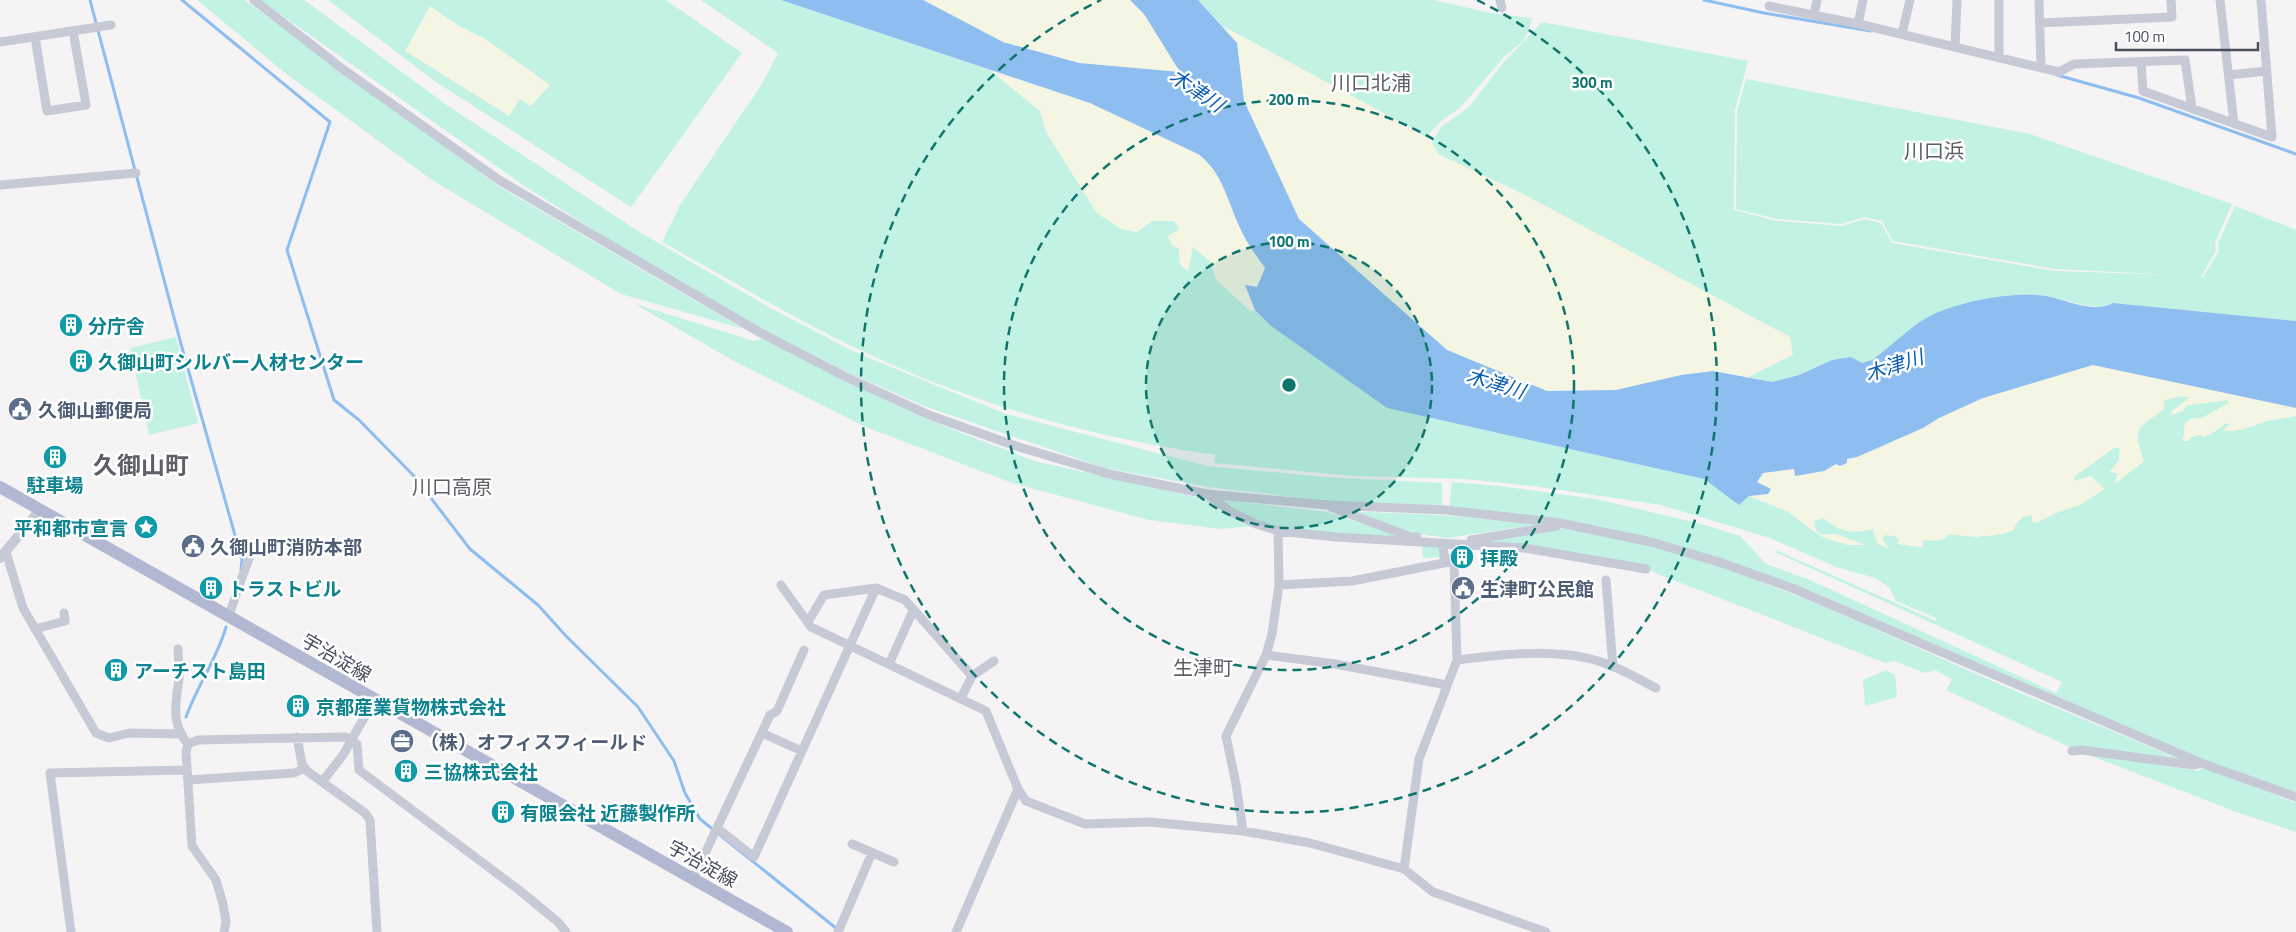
<svg xmlns="http://www.w3.org/2000/svg" width="2296" height="932" font-family="'Titillium Web','Noto Sans JP',sans-serif">
  <style>
    .green { fill: #c2f2e3; fill-rule: evenodd }
    .sand { fill: #f5f5e4 }
    .water { fill: #8ebdf0 }
    .lines { fill: none; stroke-linecap: round; stroke-linejoin: round }
    .stream { stroke: #8ebdf0; stroke-width: 3 }
    .minor { stroke: #c6cad7; stroke-width: 9 }
    .tertiary { stroke: #c6cad7; stroke-width: 10 }
    .primary { stroke: #b2b8d1; stroke-width: 12 }
    .ring { fill: none; stroke: #0f766e; stroke-width: 2.5; stroke-dasharray: 9 6 }
    .labels { text-anchor: middle; dominant-baseline: central; stroke-width: 5; stroke-linejoin: round; paint-order: stroke }
    .culture-label { font-size: 19px; font-weight: bold; fill: #0d838f; stroke: #fff; text-anchor: start }
    .service-label { font-size: 19px; font-weight: bold; fill: #4e5e75; stroke: #fff; text-anchor: start }
    .street-label { font-size: 19px; fill: #494e61; stroke: #fff }
    .neighbourhood-label { font-size: 20px; fill: #5e6068; stroke: #fff }
    .water-label { font-size: 20px; font-style: italic; fill: #085cb5; stroke: #fff }
    .district-label { font-size: 24px; font-weight: bold; fill: #5e6068; stroke: #fff }
    .centre { fill: #0f766e; stroke: #fff; stroke-width: 2.5 }
    .ring-label { font-size: 15px; text-anchor: middle; font-weight: bold; fill: #0f766e; stroke: #fff; stroke-width: 5; stroke-linejoin: round; paint-order: stroke }
  </style>
  <rect width="100%" height="100%" fill="#f5f3f3"/>
  <path class="green" d="M197,0H245L498,186L744,329L621,294L432,180L284,72Z
    M260,0H304L448,106L638,231L772,309L857,353L1006,414L1207,466L1325,477L1442,483V506L1326,501L1208,487L1105,468L927,407L851,374L764,330L628,252L523,185Z
    M328,0H666L742,53L631,207L436,82ZM430,7L457,25L487,40L531,106L520,98L509,116Z
    M701,0H781L990,70L1040,111L1046,132L1097,213L1152,221H1174L1181,229L1168,236L1171,244L1179,249L1180,264L1187,270L1192,246L1211,262L1216,279L1250,311L1255,310L1271,326L1387,408L1704,479L1739,505L1749,496L1789,512L1809,528L1823,537L1848,545L1863,544L1836,534L1822,535L1816,531L1814,521L1823,518C1843,532 1848,534 1873,529L1875,537L1888,548L1882,539L1885,535L1894,536L1899,539L1898,544L1922,547V540L1949,534L1976,537L2006,533L2024,516L2032,515L2036,523L2065,509L2075,476L2114,448L2120,447L2119,460L2110,472L2118,473L2115,483L2144,461C2131,428 2138,428 2164,409V401L2178,396L2191,397L2172,411L2187,405L2228,400L2229,403L2202,418L2190,419L2185,424L2183,441L2201,434H2211L2226,423L2242,430L2267,421L2296,416V796L2219,767L1804,588L1722,559L1606,528L1449,509L1452,482L1499,486L1596,499L1705,525L1740,536L1766,564L1810,580L2056,693L2062,682L1775,552L1778,551L1936,621V618L1896,601L1889,587L1875,578L1836,567L1770,538L1661,505L1540,487L1465,479L1352,476L1214,463L1216,455C1102,439 990,409 886,362C809,328 736,283 662,242L680,205L762,84L778,53Z
    M1198,0H1433L1491,13L1532,18L1529,29L1523,41L1505,56L1460,108L1441,121L1426,137L1240,35L1222,26Z
    M1542,22L1748,61L1735,110L1734,210L1777,221L1842,226L1865,219L1881,223L1892,243L2054,271L2177,275L2055,269L1893,241L1882,221L1865,217L1841,224L1777,219L1736,209L1737,111L1746,79L2030,134L2232,204L2215,243L2216,251L2202,275L2197,276L2203,277L2219,251L2218,243L2235,206L2296,230V321L2113,303L2105,307L2088,306L2047,296L1881,354L1872,360L1863,363L1832,360L1799,375L1772,382L1748,377L1792,355L1790,337L1521,193L1438,154L1432,143L1441,127L1469,107L1503,63Z
    M635,304L754,341L764,338L926,419L1034,461L1205,499L1225,514L1253,526L1221,529L1149,520L1012,483L866,427L734,361Z
    M176,337L198,423L149,435L130,348Z
    M1218,499L1327,512L1407,539L1279,528L1233,510Z
    M1339,511L1441,515L1541,524L1447,538L1419,534Z
    M1567,528L1648,544L1725,568L1818,604L2006,687L2191,764L2074,749L1946,690L1952,679L1935,670L1925,673L1894,661L1885,663L1653,572L1647,567L1561,550L1482,542Z
    M1422,545L1440,547L1441,557L1423,558Z
    M1886,670L1895,675L1897,697L1865,706L1863,680Z
    M2084,753L2198,771L2203,767L2296,803V832L2239,813Z"/>
  <path class="sand" d="M923,0H1130L1144,14L1181,72L1079,63L1003,42Z
    M430,6L457,25L487,40L550,85L531,106L520,99L509,116L405,51Z
    M1222,26L1417,131L1432,143L1438,154L1521,193L1790,337L1793,355L1748,377L1713,371L1681,375L1616,390L1547,391L1447,350L1298,219L1244,101L1237,43Z
    M990,70L1090,103L1184,147L1209,162L1225,190L1240,230L1265,268L1257,287L1245,285L1255,310L1250,311L1216,279L1211,262L1193,247L1188,271L1180,264L1179,249L1171,244L1168,236L1180,229L1174,221H1152L1137,232L1121,229L1097,213L1046,132L1040,111Z
    M2093,365L2296,408V416C2287,418 2278,419 2268,420C2253,423 2238,435 2223,430L2230,424L2226,423L2211,434L2202,437L2201,434L2192,437L2188,441H2183L2185,424L2190,419L2202,418L2229,403L2228,400L2187,405L2183,411L2173,415L2171,412L2190,397L2178,396L2164,401V409C2138,428 2131,428 2144,461L2115,484L2118,473L2110,472L2119,460L2120,448H2114L2075,476L2073,481L2091,476L2105,489L2080,505L2052,514L2036,523L2032,522V515C2022,516 2016,520 2014,530C1994,538 1970,537 1949,534C1943,543 1932,541 1923,540L1922,547L1898,544L1899,539L1895,536L1885,535L1882,539L1889,549L1878,544L1873,529C1848,534 1843,532 1823,518L1814,521L1816,531L1822,535L1836,534L1865,545H1848L1823,537L1809,528L1789,512L1749,496L1768,494L1757,483L1763,473L1794,469L1795,476L1824,471L1847,459L1857,457L1923,428L1939,418L1983,398Z"/>
  <path class="water" d="M781,0H923L1003,42L1079,63L1180,72L1144,14L1130,0H1198L1237,43L1244,101L1299,219L1447,350L1547,391L1616,390L1681,375L1713,371L1772,382L1799,375L1832,360L1851,357L1862,363L1872,360C1891,347 1910,326 1930,316C1960,301 2013,291 2046,296C2068,300 2092,314 2113,303L2296,321V408L2093,365L1983,398L1939,418L1923,428L1857,457L1847,459V463L1840,466L1836,464L1824,471L1795,476L1794,469L1763,473L1757,482L1771,489L1768,494L1749,496L1739,505L1704,479L1387,408L1271,326L1255,310L1245,285L1257,287L1265,268C1256,255 1246,242 1240,228C1228,202 1222,171 1198,154L1090,103Z"/>
  <g class="lines">
    <path class="stream" d="M90,0L181,344L242,560L241,569
      M182,0L330,122L287,250L334,400L359,420L414,476L470,549L538,605L566,636L638,707L674,761L685,793L700,819L837,929
      M1704,0L1764,13L1871,31
      M2057,75L2139,98L2296,154
      M186,717C197,686 217,659 226,627"/>
    <path class="minor" d="M254,0L344,70L499,180L759,332L844,376L929,415L1016,446L1109,474L1207,494L1328,505L1446,510L1560,523L1651,542L1719,562L1792,588L2201,763L2296,797
      M1500,0L1502,8
      M2039,0L2041,67
      M2220,0L2234,124
      M1769,6L1863,25L2059,72L2074,64L2185,60L2192,108
      M1814,15L1817,0
      M2040,23L2172,17L2171,0
      M1858,24L1863,0
      M1902,34L1910,0
      M35,37L47,111L86,105L73,31
      M0,42L111,25
      M1955,47L1957,0
      M1999,58V0
      M2141,62L2143,91L2272,137L2261,0
      M2229,75L2266,71
      M0,185L136,173
      M1207,494L1231,512L1256,524L1278,531L1336,537L1524,548L1646,569
      M1331,507L1411,537H1417
      M1471,540L1557,526
      M1443,543L1444,557L1454,561
      M6,552L23,608L96,733L109,738L129,733L182,734
      M1606,580L1613,667
      M781,585L811,627L986,711L1018,789L1026,801L1085,824L1150,822L1243,831L1310,843L1404,869L1433,892L1546,932
      M1279,585L1352,581L1454,561
      M229,617C235,594 244,573 252,550
      M808,622L824,595L876,588L905,600L972,676
      M35,629L65,621L64,613
      M178,649C178,658 180,668 179,677C177,700 169,722 188,744L186,752L192,846L216,880L223,904L226,922L224,932
      M1266,655L1335,664L1447,685
      M1457,660C1505,654 1561,647 1607,664C1624,670 1640,680 1656,688
      M889,664L913,611
      M961,698L972,676L994,661
      M762,733L802,751
      M297,737L302,764L307,771L365,813L370,820L377,932
      M188,744L198,740L346,737L357,744L359,770L519,890L558,922L566,932
      M2072,751L2081,750L2193,765L2198,764
      M188,780L294,773L305,768
      M322,782L343,755L374,700
      M717,828L754,857L876,588
      M1243,831L1236,784L1226,736L1266,655L1272,634L1279,585L1278,531
      M852,844L894,862
      M1404,869L1419,759L1457,660L1454,561
      M693,879L770,715L777,711L804,650
      M71,932L50,773L187,770
      M838,932L872,853
      M956,932L1018,789"/>
    <path class="tertiary" d="M0,558L39,511"/>
    <path class="primary" d="M0,487L787,932"/>
  </g>
  <circle cx="1289" cy="385" r="143" fill="#0f766e" fill-opacity=".12"/>
  <g class="ring">
    <circle cx="1289" cy="385" r="143"/>
    <circle cx="1289" cy="385" r="285"/>
    <path d="M1477 0A428 428 0 1 1 1101 0"/>
  </g>
  <defs>
    <g id="building-disc" transform="scale(1.25)"><circle r="9.5" fill="#0f9aa8" stroke="#fff"/><path d="M-4-6H4V6H1V3H-1V6H-4ZM-2.5-4.3h1.7v1.8h-1.7ZM.8-4.3h1.7v1.8H.8ZM-2.5-1h1.7V.8h-1.7ZM.8-1h1.7V.8H.8Z" fill="#fff"/></g>
    <g id="civic-disc" transform="scale(1.25)"><circle r="9.5" fill="#5c6f8a" stroke="#fff"/><path d="M-.6-6.5H3V-4.5H.6V-3L4-1V1h2V6H-6V1h2V-1L-.6-3ZM-1.2 2.5V6h2.4V2.5Z" fill="#fff"/></g>
    <g id="sight-disc" transform="scale(1.25)"><circle r="9.5" fill="#0f9aa8" stroke="#fff"/><path d="M0-6L1.8-2.2L6-1.7L2.9 1.2L3.7 5.4L0 3.3L-3.7 5.4L-2.9 1.2L-6-1.7L-1.8-2.2Z" fill="#fff"/></g>
    <g id="office-disc" transform="scale(1.25)"><circle r="9.5" fill="#5c6f8a" stroke="#fff"/><path d="M-6-3h4V-5.5h4V-3h4V5H-6ZM-1-4.5V-3h2v-1.5ZM-6 0V1H6V0Z" fill="#fff"/></g>
  </defs>
  <g fill-rule="evenodd">
    <use href="#building-disc" x="71" y="325"/>
    <use href="#building-disc" x="81" y="361"/>
    <use href="#civic-disc" x="20" y="409"/>
    <use href="#building-disc" x="55" y="457"/>
    <use href="#sight-disc" x="146" y="527"/>
    <use href="#civic-disc" x="193" y="546"/>
    <use href="#building-disc" x="1462" y="557"/>
    <use href="#building-disc" x="211" y="588"/>
    <use href="#civic-disc" x="1463" y="588"/>
    <use href="#building-disc" x="116" y="670"/>
    <use href="#building-disc" x="298" y="706"/>
    <use href="#office-disc" x="402" y="741"/>
    <use href="#building-disc" x="406" y="771"/>
    <use href="#building-disc" x="503" y="812"/>
  </g>
  <g class="labels">
    <g class="culture-label">
      <text x="88" y="325">分庁舎</text>
      <text x="98" y="361">久御山町シルバー人材センター</text>
      <text x="55" y="484" text-anchor="middle">駐車場</text>
      <text x="128" y="527" text-anchor="end">平和都市宣言</text>
      <text x="1480" y="557">拝殿</text>
      <text x="228" y="588">トラストビル</text>
      <text x="134" y="670">アーチスト島田</text>
      <text x="316" y="706">京都産業貨物株式会社</text>
      <text x="424" y="771">三協株式会社</text>
      <text x="520" y="812">有限会社 近藤製作所</text>
    </g>
    <g class="service-label">
      <text x="38" y="409">久御山郵便局</text>
      <text x="210" y="546">久御山町消防本部</text>
      <text x="1480" y="588">生津町公民館</text>
      <text x="420" y="741">（株）オフィスフィールド</text>
    </g>
    <g class="street-label">
      <text transform="translate(337 657) rotate(30)">宇治淀線</text>
      <text transform="translate(703 863) rotate(29)">宇治淀線</text>
    </g>
    <g class="neighbourhood-label">
      <text x="1371" y="82">川口北浦</text>
      <text x="1934" y="150">川口浜</text>
      <text x="452" y="486">川口高原</text>
      <text x="1203" y="667">生津町</text>
    </g>
    <g class="water-label">
      <text transform="translate(1197 90) rotate(34)">木津川</text>
      <text transform="translate(1894 365) rotate(-18)">木津川</text>
      <text transform="translate(1496 383) rotate(17)">木津川</text>
    </g>
    <g class="district-label">
      <text x="141" y="465">久御山町</text>
    </g>
  </g>
  <circle cx="1289" cy="385" r="8" class="centre"/>
  <g class="ring-label">
    <text x="1592" y="88">300 m</text>
    <text x="1289" y="105">200 m</text>
    <text x="1289" y="247">100 m</text>
  </g>
  <path d="M2116 42v8h142v-8" fill="none" stroke="#494e61" stroke-width="2.5"/>
  <text x="2124" y="42" font-size="15" fill="#494e61" stroke="#ffffff" stroke-width="4" paint-order="stroke">100 m</text>
</svg>
